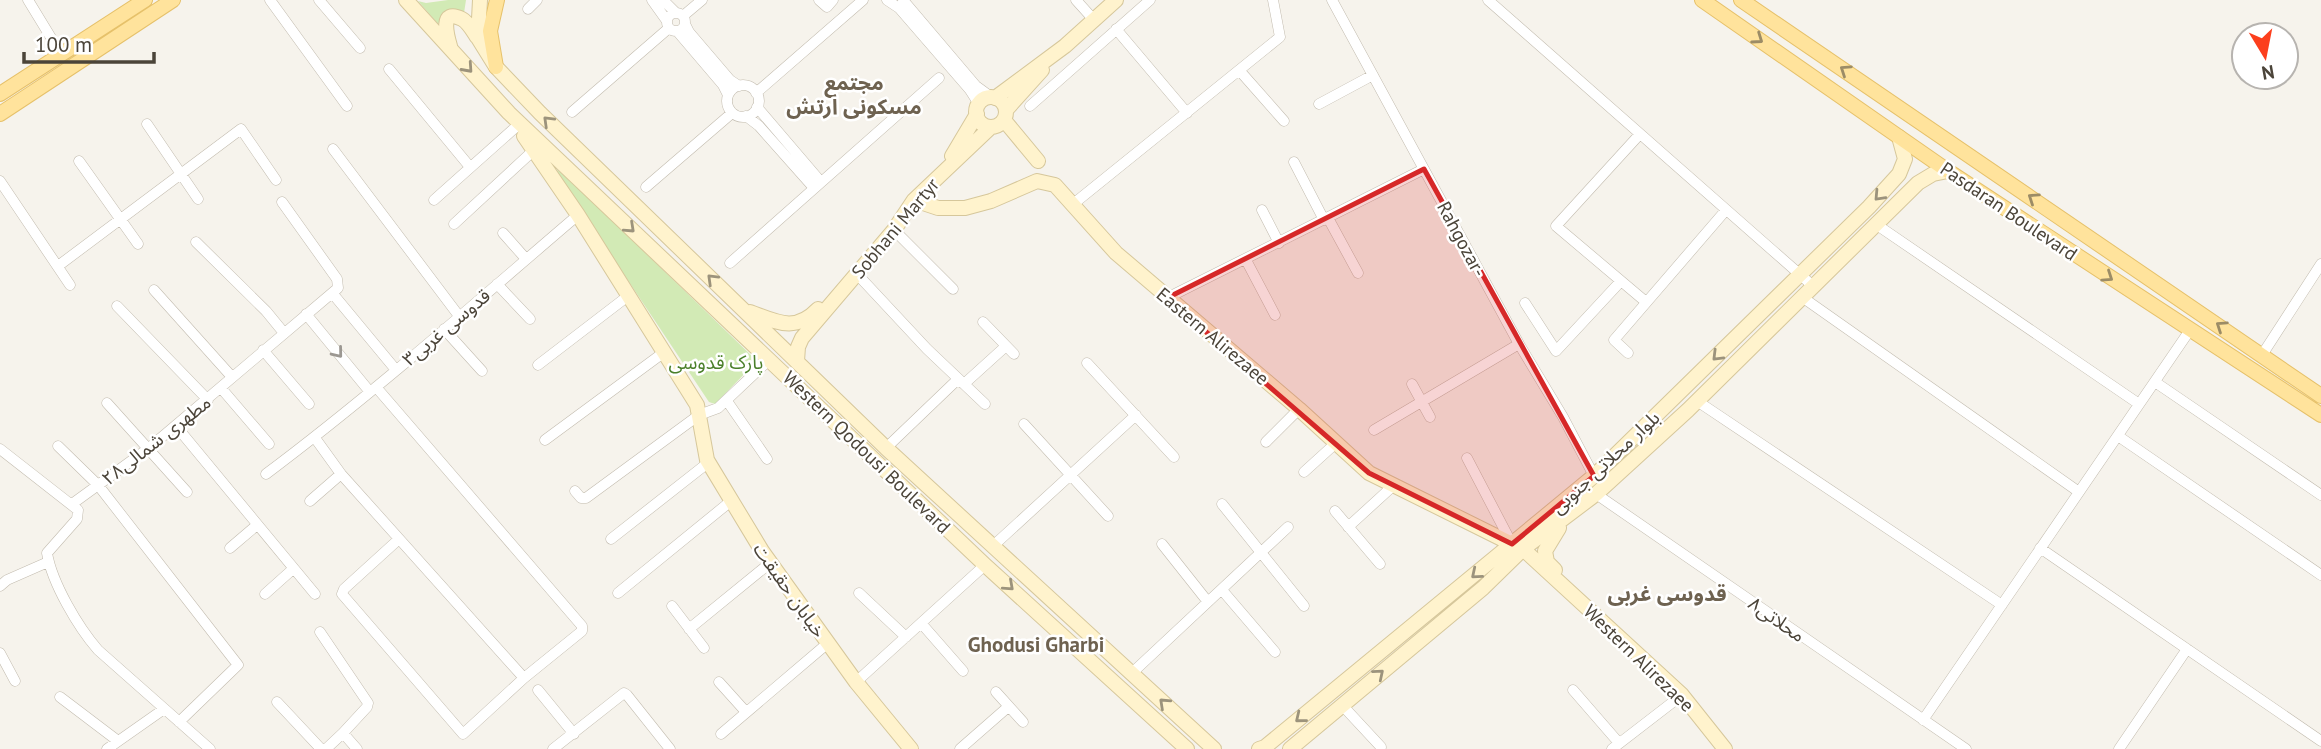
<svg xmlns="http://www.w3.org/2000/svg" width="2321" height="749" font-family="'PT Sans','Noto Sans Arabic',sans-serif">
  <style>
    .green { fill: #d2eab5 }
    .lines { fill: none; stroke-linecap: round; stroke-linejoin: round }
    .street-casing { stroke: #c2bbae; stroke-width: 11 }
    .secondary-casing { stroke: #d6c79b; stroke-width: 16 }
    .primary-casing { stroke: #e6c16a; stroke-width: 16 }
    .street { stroke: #fff; stroke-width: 10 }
    .secondary { stroke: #fff3cd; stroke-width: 14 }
    .primary { stroke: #ffe39c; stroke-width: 14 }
    .oneway { stroke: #9c8c66 }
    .oneway2 { stroke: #9c937c }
    .oneway3 { stroke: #9c9892 }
    .marked { fill: #d62828; fill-opacity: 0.2; stroke: #d62828; stroke-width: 5; stroke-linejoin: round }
    .labels { text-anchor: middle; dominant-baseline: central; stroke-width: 5; stroke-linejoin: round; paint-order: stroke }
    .street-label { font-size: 19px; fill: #4b4439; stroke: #fff }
    .park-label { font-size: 19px; fill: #4a7f2a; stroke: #fff }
    .neighbourhood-label { font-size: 21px; font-weight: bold; fill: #6e6250; stroke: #fff }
  </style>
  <rect width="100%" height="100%" fill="#f6f3ec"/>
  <path class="green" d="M448,0H466L464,13L441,18L438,24L418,1L426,3Z
    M553,168L563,173L757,361L715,404L709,402Z"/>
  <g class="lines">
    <g class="street-casing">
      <path id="street" d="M28,0L61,54
        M270,0L347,106
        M319,0L360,48
        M652,0L667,21
        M663,0L676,13
        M819,0L827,7L833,0
        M887,0L899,8L970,90L979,104
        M903,0L976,86L991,97
        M1076,0L1094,20
        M1332,0L1519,344L1563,417L1594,476
        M1488,0L1813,286
        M528,9L537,0
        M667 22a9 9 0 1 1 18 0a9 9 0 1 1-18 0Z
        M683,16L702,0
        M685,24L689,32L730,80L739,86
        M1116,29L1187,113
        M677,31L723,85L728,95
        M389,69L470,167
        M1239,70L1284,121
        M727 101a16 16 0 1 1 32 0a16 16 0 1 1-32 0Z
        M756,93L863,0
        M1319,104L1373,75
        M1030,106L1150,0
        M757,107L821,182
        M572,112L669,28
        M746,116L759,126L814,188
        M147,124L198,199
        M1640,134L1556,226L1646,302
        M333,149L459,316
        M79,161L138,244
        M1294,162L1324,220
        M0,181L70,285
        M646,187L732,113
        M434,200L517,126
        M1072,205L1280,37L1273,0
        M1262,210L1279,243
        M1328,218L1358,273
        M454,224L534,150
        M1877,225L2139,404
        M894,230L953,289
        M503,233L526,259
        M196,242L266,311L284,333
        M1246,260L1275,315
        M730,263L939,78
        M58,266L241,129L276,180
        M857,274L927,349L985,404
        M497,284L530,319
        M154,290L232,377
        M333,294L396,370
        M1802,297L2079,492
        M1167,298L1424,169
        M1525,303L1556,351L1621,281
        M117,306L208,400
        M306,314L370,392
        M983,322L1014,354
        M444,329L482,371
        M263,350L309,404
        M1628,353L1614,340L1726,210
        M2262,355L2321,264
        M1087,363L1174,457
        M538,365L628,296
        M2155,382L2321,495
        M1412,384L1430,417
        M376,387L582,626V631L524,678L463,734L342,594L344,589L399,539
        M221,388L269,444
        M727,401L767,459
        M1697,401L2002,605
        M107,403L187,492
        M1024,424L1108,516
        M176,426L315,594
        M1374,430L1519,344
        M2118,436L2321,575
        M315,438L341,474L524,678
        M545,440L663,353
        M1266,442L1299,409
        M58,446L98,485L238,665L179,722
        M886,448L957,380L964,384L1006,346
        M0,449L78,510L77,519L47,553C52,583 78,627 98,650L210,749
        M1467,458L1512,544
        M1304,472L1336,443
        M266,474C374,393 475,303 578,215
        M575,491L581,498H586L699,415L718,408L770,359
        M1596,494L1966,749
        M310,501L341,474
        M72,504L149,448L338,288L337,279L282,202
        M1222,504L1304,606
        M1335,511L1380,564
        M1348,527L1394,485
        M611,539L709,462
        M1162,544L1208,602
        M993,546L1136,415
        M230,548L257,525
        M2040,548L2321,741
        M0,586L7,580L48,562
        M1222,590L1275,652
        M618,593L731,501
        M859,593L906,637
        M265,594L293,569
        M672,606L704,648
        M921,623L963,671
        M689,629L770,563
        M320,632L368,703L367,707L343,733L326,749
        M0,653L15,681
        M1132,673L1288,527
        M719,682L746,712
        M856,682L985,565
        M538,690L574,734
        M1573,690L1619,743
        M996,692L1023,722
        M60,697L118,741
        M277,702L321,749
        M1342,705L1381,747
        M1923,720L2190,330
        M343,733L357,749
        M721,734L828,643
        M107,749L164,709
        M553,749L624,693L627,695L670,749
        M960,749L1008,707
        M1612,749L1682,695
        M2119,749L2187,649"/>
    </g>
    <g class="secondary-casing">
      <path id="secondary" d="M406,0L509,113L985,565L1187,749
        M480,0L478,38L496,67L540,113L886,448L1214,749
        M450,46C447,36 439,7 462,19C468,22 473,31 477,37
        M976 112a15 15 0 1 1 30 0a15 15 0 1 1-30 0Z
        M995,98L1065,46L1116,0
        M1006,110L1042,70
        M1004,120L1038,161
        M524,136L578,215L697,405L707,460L762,551L856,682L911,749
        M952,156L977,114
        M914,200L938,208H965L991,201L1037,181L1055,185L1116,253L1299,409L1369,473L1512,544
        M750,312C777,322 795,333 818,309
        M797,361L798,347L802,338L894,230L914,200L991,127
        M1523,549L1682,695L1725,749
        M1555,570L1547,562L1545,551L1559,528
        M1259,749L1265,747L1594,476L1869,207L1899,174L1905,159L1899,137
        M1290,749L1483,588L1523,549L1596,494L1688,410L1918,183L1933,174L1948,171"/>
    </g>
    <g class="primary-casing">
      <path id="primary" d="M1702,0L1948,171L2321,415
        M1741,0L2321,396
        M496,67L490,31L497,0
        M0,94L145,0
        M0,114L173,0"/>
    </g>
    <use href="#street" class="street"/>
    <use href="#secondary" class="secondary"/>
    <use href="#primary" class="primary"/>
  </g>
  <defs><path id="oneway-chevron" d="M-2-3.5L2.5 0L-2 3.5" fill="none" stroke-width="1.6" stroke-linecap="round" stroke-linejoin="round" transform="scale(1.75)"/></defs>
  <g class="oneway">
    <use href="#oneway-chevron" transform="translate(1758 39) rotate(35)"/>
    <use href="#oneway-chevron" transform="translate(1845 70) rotate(-146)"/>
    <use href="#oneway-chevron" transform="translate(2033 198) rotate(-146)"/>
    <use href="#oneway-chevron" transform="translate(2108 277) rotate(34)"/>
    <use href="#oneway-chevron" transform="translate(2221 326) rotate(-146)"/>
  </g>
  <g class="oneway2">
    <use href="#oneway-chevron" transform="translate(468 68) rotate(48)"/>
    <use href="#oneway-chevron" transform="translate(548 121) rotate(-136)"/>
    <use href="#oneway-chevron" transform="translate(1879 196) rotate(133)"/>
    <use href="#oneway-chevron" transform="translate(630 228) rotate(43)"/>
    <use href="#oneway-chevron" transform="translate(712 279) rotate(-136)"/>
    <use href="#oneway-chevron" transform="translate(1717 356) rotate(135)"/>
    <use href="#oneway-chevron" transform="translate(1476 574) rotate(140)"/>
    <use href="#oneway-chevron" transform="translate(1009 586) rotate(42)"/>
    <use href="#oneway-chevron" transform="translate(1379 674) rotate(-40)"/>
    <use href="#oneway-chevron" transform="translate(1164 703) rotate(-137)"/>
    <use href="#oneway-chevron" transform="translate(1300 718) rotate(141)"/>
  </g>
  <use class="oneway3" href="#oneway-chevron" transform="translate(338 353) rotate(51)"/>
  <path class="marked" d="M1424,169L1594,476L1512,544L1369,473L1167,298Z"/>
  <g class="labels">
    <g class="street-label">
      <text transform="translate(2009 211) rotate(34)">Pasdaran Boulevard</text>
      <text transform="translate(895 228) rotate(-50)">Sobhani Martyr</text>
      <text transform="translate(1462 239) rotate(62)">Rahgozar-</text>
      <text transform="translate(446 327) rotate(-40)">قدوسی غربی۳</text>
      <text transform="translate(1213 336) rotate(40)">Eastern Alirezaee</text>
      <text transform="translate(156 440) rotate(-38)">مطهرى شمالى۲۸</text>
      <text transform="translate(867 452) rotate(44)">Western Qodousi Boulevard</text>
      <text transform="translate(1605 462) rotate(-43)">بلوار محلاتی جنوبی</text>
      <text transform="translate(790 590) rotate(55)">خیابان حقیقت</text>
      <text transform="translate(1777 619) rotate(35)">محلاتی۸</text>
      <text transform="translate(1639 658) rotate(44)">Western Alirezaee</text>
    </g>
    <g class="park-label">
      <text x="716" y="362">پارک قدوسی</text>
    </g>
    <g class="neighbourhood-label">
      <text x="854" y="82">مجتمع<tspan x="854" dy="24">مسکونی ارتش</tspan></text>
      <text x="1667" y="593">قدوسی غربی</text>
      <text x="1036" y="644">Ghodusi Gharbi</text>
    </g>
  </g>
  <g transform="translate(2265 56) rotate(170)"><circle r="33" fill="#ffffff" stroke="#b7b4b0" stroke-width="2"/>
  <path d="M0-5L12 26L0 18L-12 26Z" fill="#fc3f1d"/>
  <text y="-10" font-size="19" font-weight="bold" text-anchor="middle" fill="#4b4439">N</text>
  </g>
  <path d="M24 52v10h130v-10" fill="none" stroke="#4b4439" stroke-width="3.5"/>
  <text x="35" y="52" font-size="21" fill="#4b4439" stroke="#ffffff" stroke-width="5" paint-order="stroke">100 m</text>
</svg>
